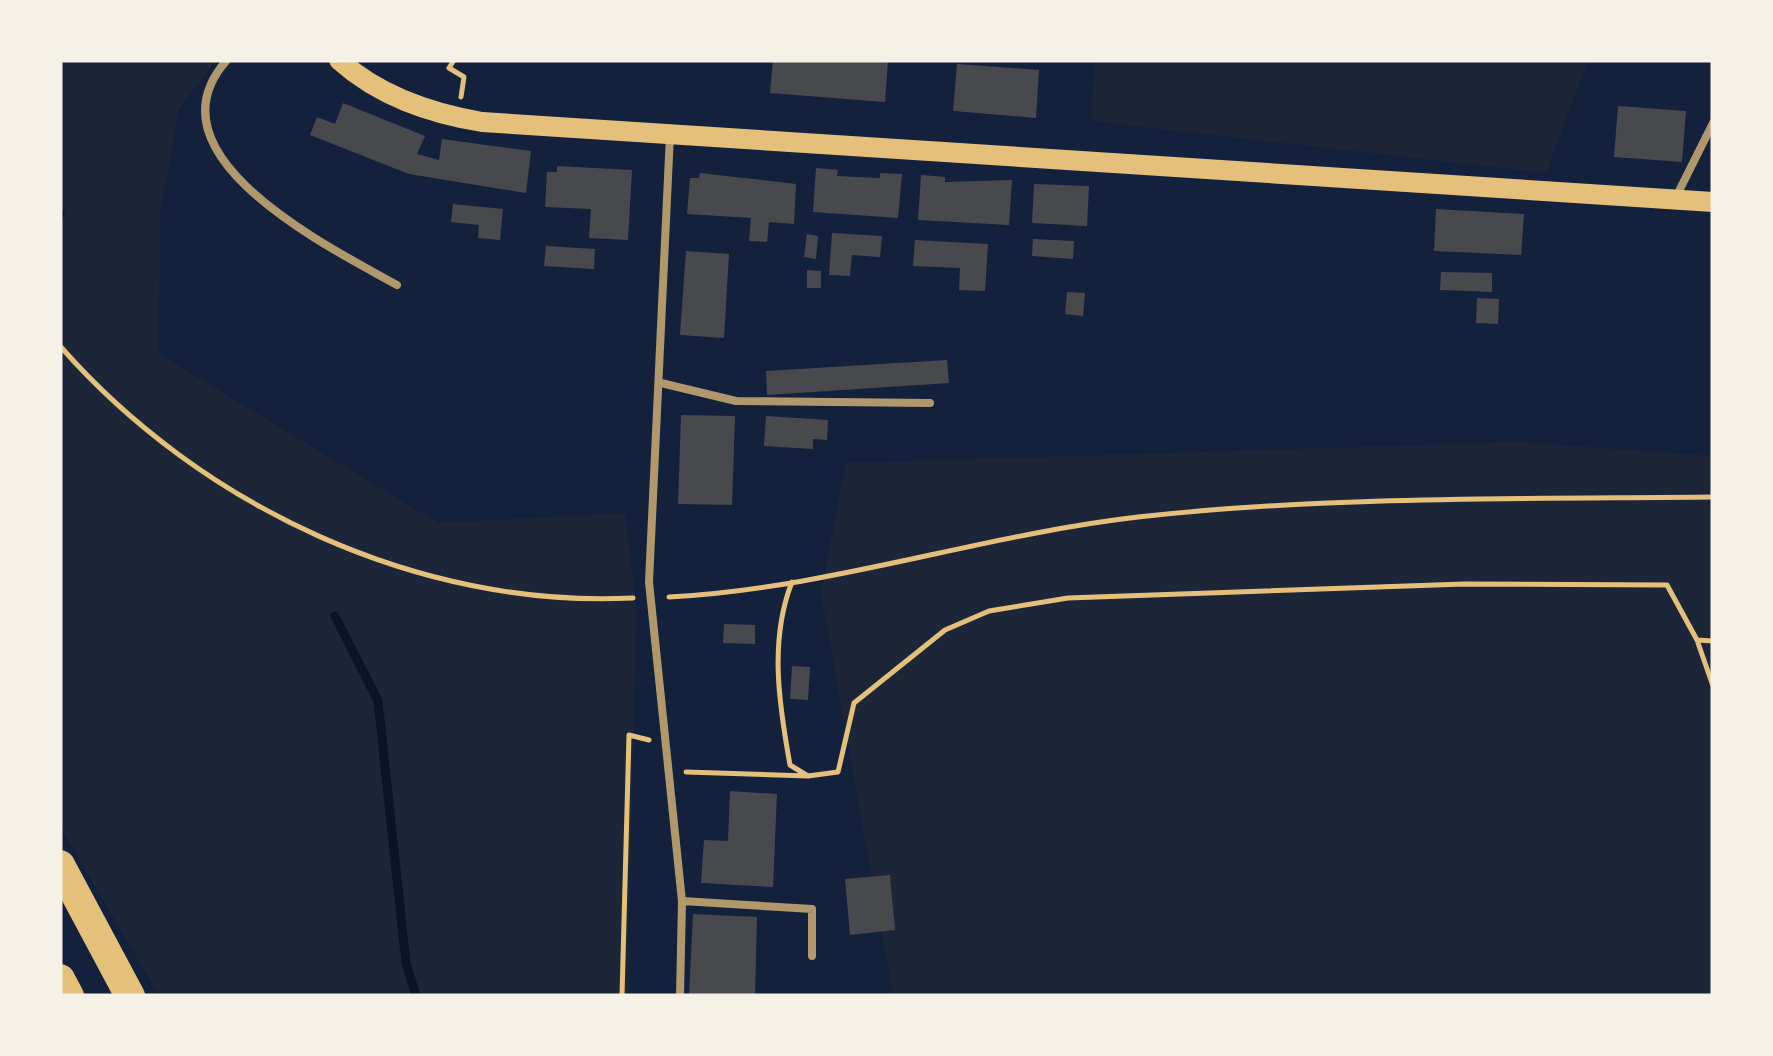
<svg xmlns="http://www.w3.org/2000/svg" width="1773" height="1056" font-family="'Source Sans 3',sans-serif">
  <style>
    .green { fill: #1d2539 }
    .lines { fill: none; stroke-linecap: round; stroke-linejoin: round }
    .stream { stroke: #0b132b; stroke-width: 9 }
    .building { fill: #48494c }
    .path { stroke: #e5c07b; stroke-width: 5 }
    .service { stroke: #b1986c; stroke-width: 8 }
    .secondary { stroke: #e5c07b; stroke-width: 20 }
    .motorway { stroke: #e5c07b; stroke-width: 30 }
  </style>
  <rect width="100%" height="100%" fill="#14213d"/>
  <path class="green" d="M60,60H216L179,109L160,214L159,354L438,523L625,513L636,603L628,996H159L60,826Z
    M1095,60H1588L1546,173L1091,121Z
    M1516,442L1713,456V996H893L821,592L846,463Z"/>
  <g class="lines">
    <path class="stream" d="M60,213V214
      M335,616L378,701L406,963L416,996"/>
  </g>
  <path class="building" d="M773,60H888L885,102L770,93Z
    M957,64L1039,70L1036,118L953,111Z
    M343,103L425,136L417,154L439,160L442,139L531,151L526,193L409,174L310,135L317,117L335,124Z
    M1618,106L1686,111L1682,162L1614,157Z
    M557,166L632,170L628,240L589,238L591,209L545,207L547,172H557Z
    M816,168L838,170L837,176L880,178V173L902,174L898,218L813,212Z
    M700,173L796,184L794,224L769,222L767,242L749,241L751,218L687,214L690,178H699Z
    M921,175L945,177V182L1012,180L1009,225L918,220Z
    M1034,184L1089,186L1087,226L1032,223Z
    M453,204L503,209L500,240L478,238L479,225L451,222Z
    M1436,209L1524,214L1521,255L1434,251Z
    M832,233L882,236L880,257L852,255L850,276L829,275Z
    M807,234L818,236L816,259L804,257Z
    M1033,239L1074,241L1073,259L1032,256Z
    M915,240L988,244L985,291L959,290L960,268L913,266Z
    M546,246L595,249L594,269L544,266Z
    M686,251L729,254L724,338L680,335Z
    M807,270L821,271V288H807Z
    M1441,272L1492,273V292L1440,290Z
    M1067,292L1085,293L1083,316L1065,314Z
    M1477,298L1499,299L1498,324L1476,323Z
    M947,360L949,383L767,395L766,371Z
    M681,415L735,416L732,505L678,504Z
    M766,416L828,420L827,440L813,439V449L764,446Z
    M724,624L755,625V644L723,643Z
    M792,666L810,667L808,700L790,699Z
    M730,791L777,794L773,887L701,883L704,840L728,841Z
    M890,875L895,930L850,935L845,879Z
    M693,914L757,917L755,996H689Z"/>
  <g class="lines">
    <path class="path" d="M454,60L449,68L464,77L461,97
      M60,346C200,506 419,609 633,598
      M792,582C769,640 779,704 790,765L808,776
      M669,597C827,589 981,535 1138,517C1328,496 1522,499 1713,497
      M1697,640L1713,641
      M686,772L808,776L838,772L854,703L945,630L989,611L1068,598L1464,584L1667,585L1697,640L1713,686
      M622,996L629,735L649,740"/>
    <path class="service" d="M227,60C141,156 333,249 397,285
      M670,135L649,582L682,901L680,996
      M1677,195L1713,123
      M661,383L736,401L930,403
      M682,901L812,909V956"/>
    <path class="secondary" d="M339,60C379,96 429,113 482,122L1713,202"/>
    <path class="motorway" d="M60,865L130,996
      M60,979L69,996"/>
  </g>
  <rect width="1773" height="1056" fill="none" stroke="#f6f1e7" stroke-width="125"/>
</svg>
